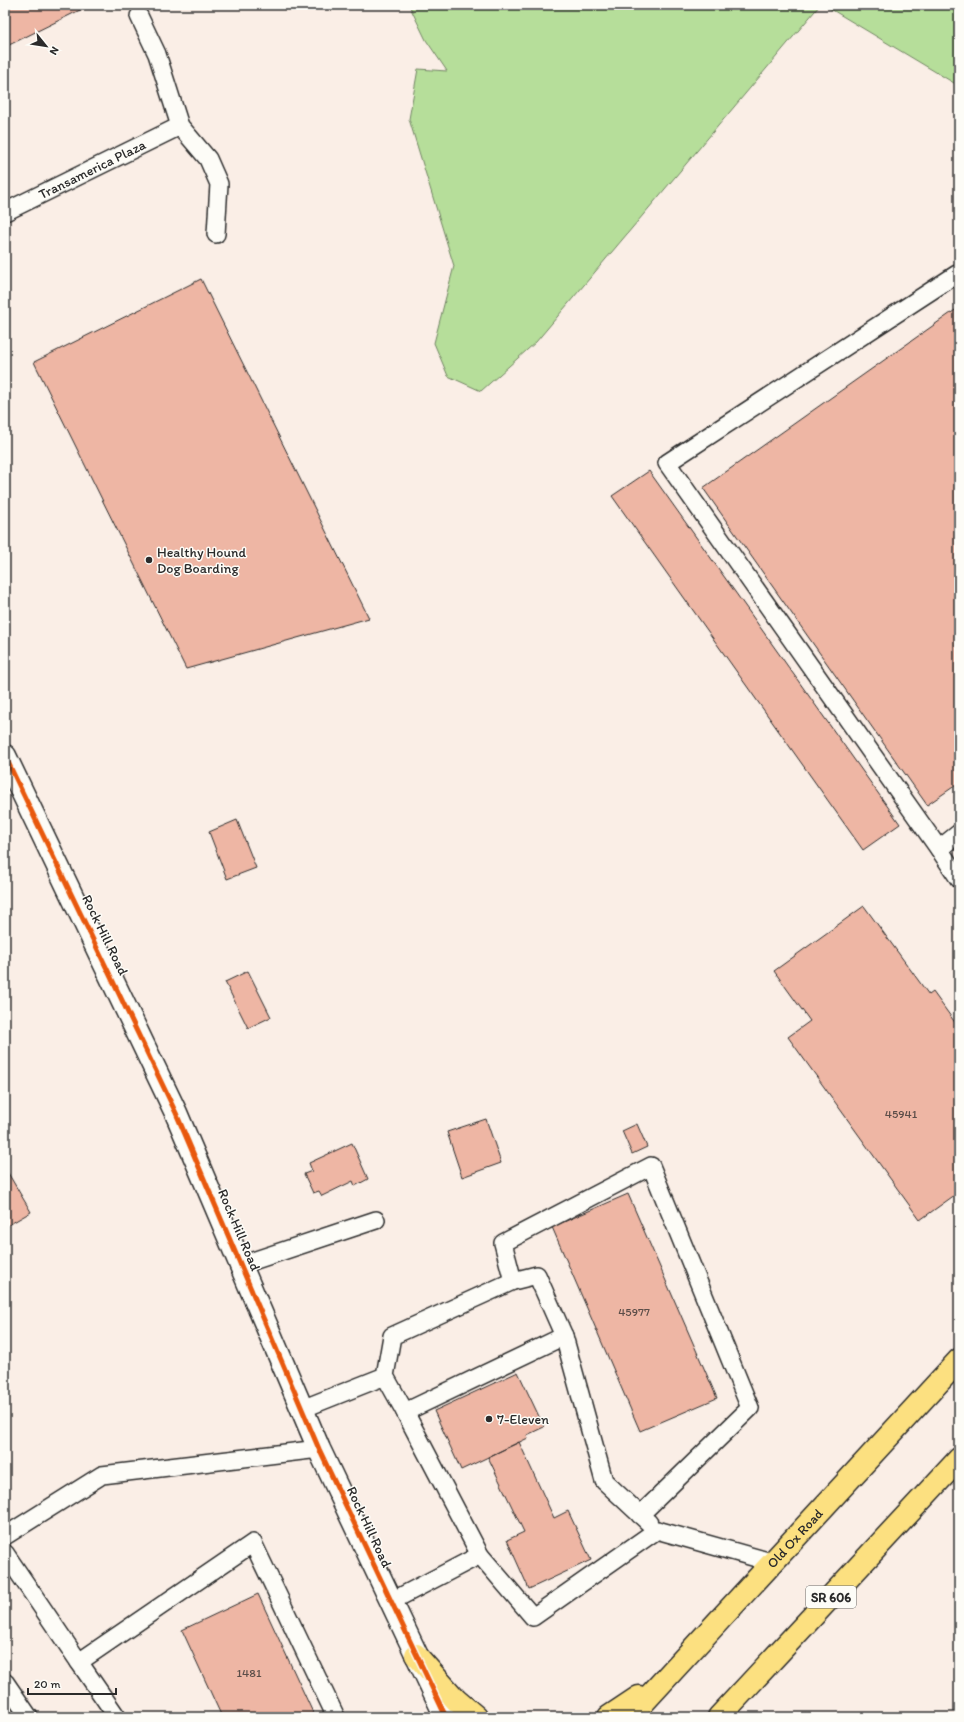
<svg xmlns="http://www.w3.org/2000/svg" width="964" height="1722" font-family="Itim,sans-serif">
  <style>
    .green { fill: #b6de9a; stroke: #708462 }
    .building { fill: #eeb6a4; stroke: #2b2b2b }
    .lines { fill: none; stroke-linecap: round; stroke-linejoin: round }
    .service-casing { stroke: #2b2b2b; stroke-width: 20 }
    .tertiary-casing { stroke: #2b2b2b; stroke-width: 25 }
    .primary-casing { stroke: #2b2b2b; stroke-width: 25 }
    .service { stroke: #fdfcf7; stroke-width: 17 }
    .tertiary { stroke: #fdfcf7; stroke-width: 22 }
    .primary { stroke: #fce080; stroke-width: 22 }
    .cycleway-casing { stroke: #fdfcf7; stroke-width: 8 }
    .cycleway { stroke: #e8590c; stroke-width: 5 }
    .poi-dot { fill: #2b2b2b; stroke: #fdfcf7; stroke-width: 1.5 }
    .labels { text-anchor: middle; dominant-baseline: central; stroke-width: 3; stroke-linejoin: round; paint-order: stroke }
    .number-label { font-size: 12px; fill: #5c4e49 }
    .shield { fill: #fdfcf7; stroke: #6a6a68; stroke-width: 1 }
    .shield-label { font-size: 13px; font-weight: bold; fill: #2b2b2b }
    .street-label { font-size: 14px; fill: #2b2b2b; stroke: #fdfcf7 }
    .poi-label { font-size: 14px; fill: #2b2b2b; stroke: #fdfcf7; text-anchor: start }
  </style>
  <rect width="100%" height="100%" fill="#faeee6"/>
  <filter id="ink" filterUnits="userSpaceOnUse"><feTurbulence type="fractalNoise" baseFrequency=".025" numOctaves="2"/><feDisplacementMap in="SourceGraphic" scale="8" xChannelSelector="R" yChannelSelector="G"/><feConvolveMatrix kernelMatrix="1 2 1 2 8 2 1 2 1" color-interpolation-filters="sRGB"/></filter>
  <g filter="url(#ink)">
    <path class="green" d="M409,5H820L536,342L481,391L448,376L434,343L454,266L409,119L418,69L447,71L426,40Z
      M824,5H959V86Z"/>
    <path class="building" d="M5,5H80L82,9L5,47Z
      M201,279L369,618L186,669L34,362Z
      M958,308L959,783L927,805L703,488Z
      M649,471L900,824L863,850L612,496Z
      M237,820L256,868L227,879L209,832Z
      M864,906L929,995L933,992L959,1028V1192L920,1220L788,1037L810,1021L774,971Z
      M248,971L271,1017L248,1028L225,982Z
      M486,1119L501,1163L462,1177L447,1132Z
      M637,1124L647,1147L632,1154L622,1131Z
      M352,1143L368,1179L355,1186L353,1181L322,1196L319,1191L313,1193L304,1174L312,1171L309,1163Z
      M8,1173L31,1212L5,1227V1174Z
      M628,1194L717,1398L640,1431L552,1227Z
      M518,1372L544,1427L527,1435L528,1438L461,1470L434,1411Z
      M519,1442L554,1518L568,1511L591,1560L529,1589L507,1540L524,1532L488,1457Z
      M258,1594L315,1717H222L182,1630Z"/>
    <g class="lines">
      <g class="service-casing">
        <g id="service">
          <path d="M139,16L157,54L180,126L208,159L219,184L216,234"/>
          <path id="s1" d="M5,212L180,126"/>
          <path d="M959,277L957,274L667,463L939,849L959,879"/>
          <path d="M939,849L959,833"/>
          <path d="M241,1265L376,1220"/>
          <path d="M513,1281L503,1243L651,1166L750,1408L640,1515"/>
          <path d="M564,1336L604,1481L649,1523"/>
          <path d="M302,1409L385,1376L392,1336L513,1281L537,1275L564,1336L405,1412L385,1376"/>
          <path d="M405,1412L480,1555L533,1617L657,1530L771,1562"/>
          <path d="M5,1536L102,1475L319,1449"/>
          <path d="M5,1553L79,1662L253,1543L336,1717"/>
          <path d="M390,1602L480,1555"/>
          <path d="M79,1662L117,1717"/>
          <path d="M5,1682L29,1717"/>
        </g>
      </g>
      <g class="tertiary-casing">
        <path id="tertiary" d="M5,756L176,1113L319,1449L446,1717"/>
      </g>
      <g class="primary-casing">
        <g id="primary">
          <path d="M416,1655L456,1700L476,1717"/>
          <path d="M609,1717L639,1697"/>
          <path id="s2" d="M630,1717L959,1360"/>
          <path d="M719,1717L959,1459"/>
        </g>
      </g>
      <use href="#service" class="service"/>
      <use href="#tertiary" class="tertiary"/>
      <use href="#primary" class="primary"/>
      <g class="cycleway-casing">
        <path id="cycleway" d="M5,756L176,1113L319,1449L446,1717"/>
      </g>
      <use href="#cycleway" class="cycleway"/>
    </g>
  </g>
  <g class="poi-dot">
    <circle cx="149" cy="560" r="4"/>
    <circle cx="489" cy="1419" r="4"/>
  </g>
  <g class="labels">
    <g class="number-label">
      <text x="901" y="1114">45941</text>
      <text x="634" y="1312">45977</text>
      <text x="249" y="1673">1481</text>
    </g>
    <rect class="shield" x="806" y="1586" width="50" height="22" rx="3"/>
    <g class="shield-label">
      <text x="831" y="1597">SR 606</text>
    </g>
    <g class="street-label">
      <text stroke="none"><textPath href="#s1" startOffset="97">Transamerica Plaza</textPath></text>
      <text transform="translate(105 935) rotate(64)">Rock Hill Road</text>
      <text transform="translate(239 1230) rotate(67)">Rock Hill Road</text>
      <text transform="translate(369 1527) rotate(65)">Rock Hill Road</text>
      <text stroke="none"><textPath href="#s2" startOffset="243">Old Ox Road</textPath></text>
    </g>
    <g class="poi-label">
      <text x="157" y="552">Healthy Hound<tspan x="157" dy="16">Dog Boarding</tspan></text>
      <text x="497" y="1419">7-Eleven</text>
    </g>
  </g>
  <rect width="964" height="1722" fill="none" stroke="#fdfcf7" stroke-width="20"/>
  <rect x="10" y="10" width="944" height="1702" fill="none" stroke="#2b2b2b" stroke-width="1.5" filter="url(#ink)"/>
  <g transform="translate(46 46) rotate(120)" stroke="#fdfcf7" stroke-width="3" paint-order="stroke">
  <path d="M0-3L7 15L0 10L-7 15Z" fill="#2b2b2b"/>
  <text y="-6" font-size="11" font-weight="bold" text-anchor="middle" fill="#2b2b2b">N</text>
  </g>
  <path d="M28 1688v6h88v-6" fill="none" stroke="#2b2b2b" stroke-width="2"/>
  <text x="34" y="1688" font-size="12" fill="#2b2b2b" stroke="#fdfcf7" stroke-width="3" paint-order="stroke">20 m</text>
</svg>
